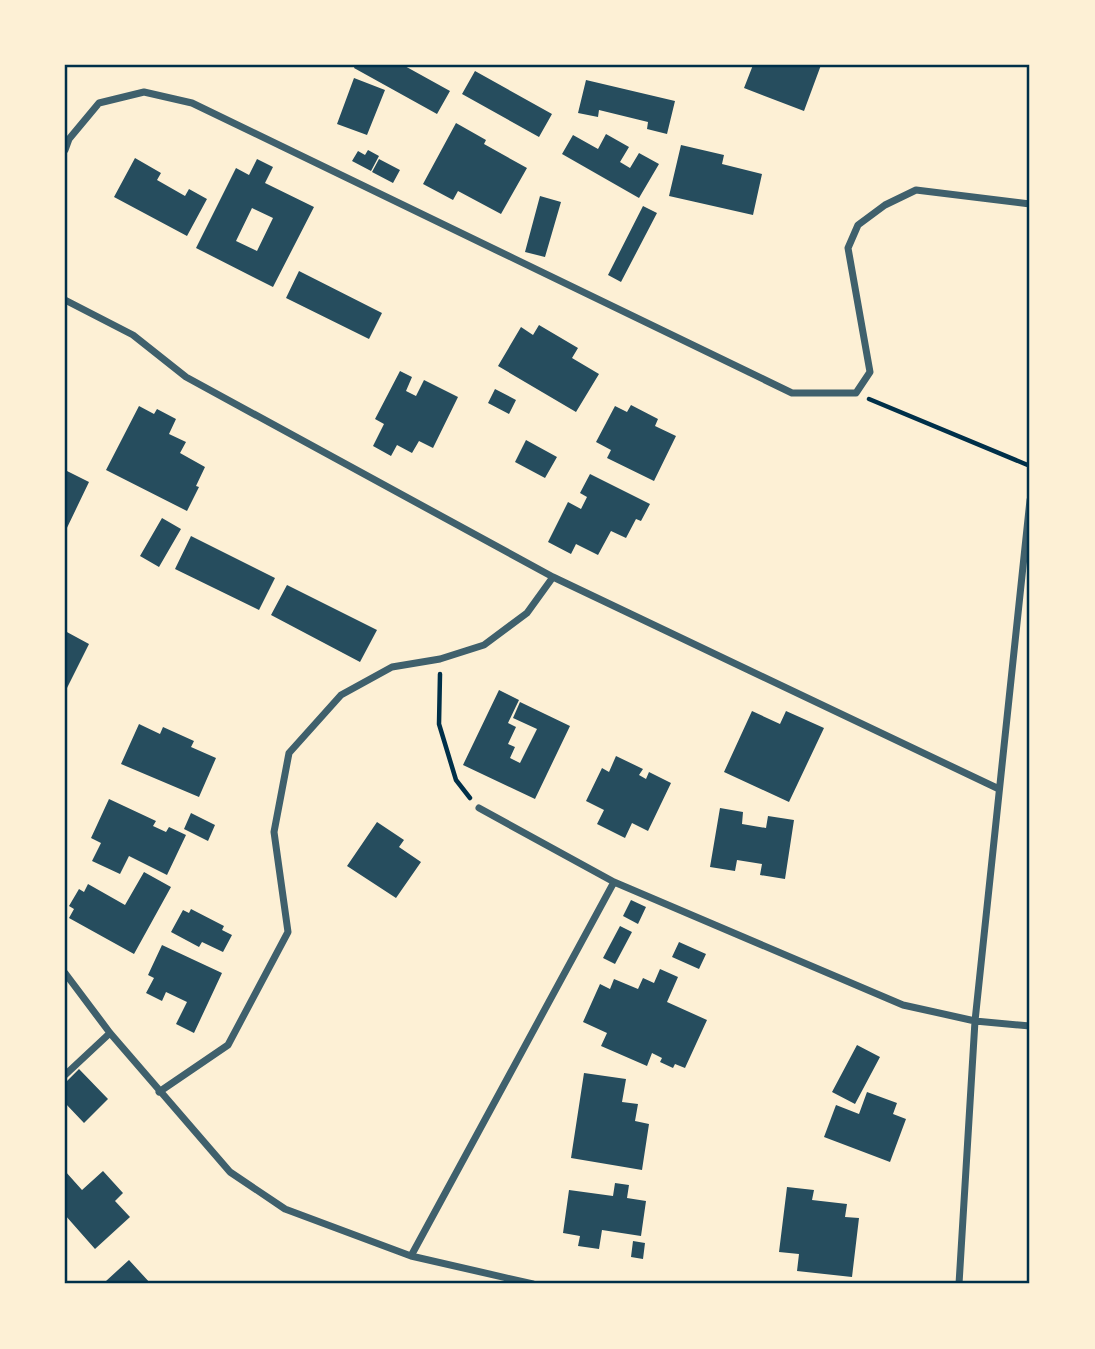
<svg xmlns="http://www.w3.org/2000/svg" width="1095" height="1349" font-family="Bitter,serif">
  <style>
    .building { fill: #264d5e; fill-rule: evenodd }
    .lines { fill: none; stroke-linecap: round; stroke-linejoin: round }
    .path { stroke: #003049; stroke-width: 4.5 }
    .minor { stroke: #3f606c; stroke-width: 7 }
    .neatline { fill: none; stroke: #003049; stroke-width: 2.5 }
  </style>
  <rect width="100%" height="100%" fill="#fdf0d5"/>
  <path class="building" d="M355,65H403L450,91L437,114L354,68Z
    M753,65H821L804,111L744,88Z
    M475,71L552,114L539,137L462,94Z
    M354,78L385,90L367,135L337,124Z
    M586,80L675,101L667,134L647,129L648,122L599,110L598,117L578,113Z
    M456,123L486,140L484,144L527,168L501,214L458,191L453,200L423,184Z
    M606,134L629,147L620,162L630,168L639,153L659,164L639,198L562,154L573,135L598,149Z
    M681,145L724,155L722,164L762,174L753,215L669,196Z
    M368,150L379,156L371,171L352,161L358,151L365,155Z
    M135,158L161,173L157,180L185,196L189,189L207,199L187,236L114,197Z
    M257,159L273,167L265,183L314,207L273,287L196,248L236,168L249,175ZM252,208L273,218L257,251L236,241Z
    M379,159L400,170L393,183L372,172Z
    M540,196L561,202L545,257L525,252Z
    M643,206L657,213L621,282L608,275Z
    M299,271L382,313L369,339L286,298Z
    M539,325L578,348L572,358L599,374L576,412L498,366L521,327L533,335Z
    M400,371L412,377L406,391L416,396L424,380L458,397L433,448L419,441L412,453L397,445L391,456L373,446L384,424L375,419Z
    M495,389L516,400L509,414L488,403Z
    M631,405L658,419L655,426L676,436L654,481L607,458L611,450L596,442L615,406L627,412Z
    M139,406L154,414L157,409L176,419L169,434L186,442L180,453L205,467L196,486L199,487L187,511L106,470Z
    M526,440L557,457L545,478L515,462Z
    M65,470L89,482L65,532Z
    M590,474L650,504L641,521L636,519L626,538L611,531L598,555L576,544L571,554L548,542L568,502L581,509L587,497L580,493Z
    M162,518L181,529L159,567L140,556Z
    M191,536L275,578L259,610L175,569Z
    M287,585L377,630L360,662L271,615Z
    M65,631L89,644L65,692Z
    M499,690L519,700L508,723L516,727L508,744L515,747L510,758L520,763L537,729L513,718L520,702L570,726L535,799L463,765Z
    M752,711L780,724L786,711L824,728L789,802L724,772Z
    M139,724L160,734L163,727L194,741L191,747L216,758L199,797L121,764Z
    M616,756L643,769L639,775L646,779L649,772L671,783L648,831L632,823L625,838L597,824L604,810L586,801L602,768L609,772Z
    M109,799L156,821L153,826L166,832L169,827L186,835L167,875L129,856L120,874L92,861L101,843L91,838Z
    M720,808L743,812L742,824L766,828L768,816L794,820L785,879L760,875L762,864L737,860L735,871L710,867Z
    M191,813L215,825L208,841L184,829Z
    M377,822L404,840L399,847L421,862L396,898L347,866Z
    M144,872L171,887L134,954L69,918L74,909L69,906L79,889L84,892L88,884L125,905Z
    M631,900L646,907L638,924L623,916Z
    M191,909L224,926L222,930L232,935L223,952L202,942L199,947L171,932L183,910L189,913Z
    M620,926L632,932L615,964L603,958Z
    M679,942L706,954L699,969L672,957Z
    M162,945L222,973L194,1033L176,1024L187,1002L166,992L162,1001L146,993L154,978L148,975Z
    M660,969L678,977L667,1002L707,1020L685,1068L675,1064L673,1068L660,1062L662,1058L652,1053L647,1066L601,1046L607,1033L583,1022L600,984L610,989L614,979L638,989L643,978L654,983Z
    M857,1045L880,1057L855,1104L832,1092Z
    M79,1069L108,1099L84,1123L65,1103V1083Z
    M584,1073L626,1079L622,1102L638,1104L635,1121L649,1124L642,1170L571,1158Z
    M867,1092L897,1103L893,1114L906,1119L890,1162L824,1137L836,1105L859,1114Z
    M65,1171L82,1190L103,1171L123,1193L115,1201L130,1217L95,1249L65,1215Z
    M615,1183L629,1185L627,1198L646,1201L641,1236L602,1230L599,1249L578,1246L580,1236L563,1233L569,1190L613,1196Z
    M787,1187L814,1190L812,1200L847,1204L845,1217L859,1218L852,1277L797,1271L799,1254L779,1252Z
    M633,1241L645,1243L643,1259L631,1257Z
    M129,1260L151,1284H109L106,1281Z"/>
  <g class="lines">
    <path class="path" d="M869,399L1030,466
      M440,674L439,724L456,780L470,798"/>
    <path class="minor" d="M65,150L69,139L99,103L144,92L192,103L792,393H856L870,372L848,248L858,225L885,205L916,190L1030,204
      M65,300L133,335L186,377L553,577L999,789
      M479,808L614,882L903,1005L975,1021L1030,1026
      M65,973L110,1033L230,1172L285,1209L411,1256L533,1284
      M65,1075L110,1033
      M159,1092L228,1045L288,932L274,832L289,753L341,695L392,667L440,659L484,645L527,613L553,577
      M411,1256L614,882
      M959,1284L975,1021L1030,500"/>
  </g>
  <rect width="1095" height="1349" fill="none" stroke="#fdf0d5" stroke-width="133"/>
  <rect x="66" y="66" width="962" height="1216" class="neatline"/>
</svg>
